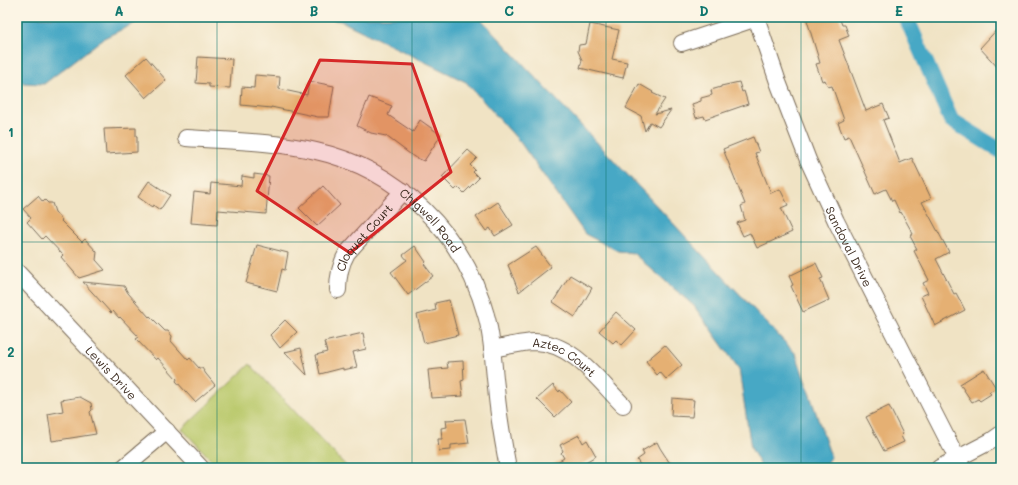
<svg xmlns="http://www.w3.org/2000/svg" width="1018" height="485" font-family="Mali,sans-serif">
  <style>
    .green { fill: #bac96c; stroke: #7a7a45 }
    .water { fill: #46a8c5; stroke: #406972 }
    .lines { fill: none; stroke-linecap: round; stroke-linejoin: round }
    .canal { stroke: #46a8c5; stroke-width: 16 }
    .building { fill: #e5b073 }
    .minor-casing { stroke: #7a6b58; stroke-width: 18 }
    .minor { stroke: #fff; stroke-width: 16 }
    .marked { fill: #d62828; fill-opacity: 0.2; stroke: #d62828; stroke-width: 3; stroke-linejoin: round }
    .grid { fill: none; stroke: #0f766e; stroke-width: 1; stroke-opacity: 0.55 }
    .labels { text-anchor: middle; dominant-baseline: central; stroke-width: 3; stroke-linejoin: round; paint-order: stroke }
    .street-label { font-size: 12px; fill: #3b2a1e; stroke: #fcf5e5 }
    .neatline { fill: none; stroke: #0f766e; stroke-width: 1.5 }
    .grid-label { font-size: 13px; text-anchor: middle; font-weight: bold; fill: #0f766e }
  </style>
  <rect width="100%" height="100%" fill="#fcf5e5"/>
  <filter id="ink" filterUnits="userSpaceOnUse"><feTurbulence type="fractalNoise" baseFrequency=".025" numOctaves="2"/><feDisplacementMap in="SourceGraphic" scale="8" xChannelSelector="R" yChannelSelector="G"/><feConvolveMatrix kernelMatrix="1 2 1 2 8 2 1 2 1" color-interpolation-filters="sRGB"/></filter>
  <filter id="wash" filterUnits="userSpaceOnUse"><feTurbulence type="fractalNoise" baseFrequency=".012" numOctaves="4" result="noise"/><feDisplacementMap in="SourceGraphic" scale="16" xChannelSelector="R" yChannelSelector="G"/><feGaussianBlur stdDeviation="0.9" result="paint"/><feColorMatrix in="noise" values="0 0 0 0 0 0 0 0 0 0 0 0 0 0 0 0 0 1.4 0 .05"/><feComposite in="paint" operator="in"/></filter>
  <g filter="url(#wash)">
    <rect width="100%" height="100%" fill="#f0e3c4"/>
    <path class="green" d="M250,364L348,468H219L182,429Z"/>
    <path class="water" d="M17,17H148L104,38L44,84L23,83L17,77Z
      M320,17H479L796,354L831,457L824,468H762L751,448L739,369L694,306L633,253L618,251L585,234L520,142L466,82L341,21Z"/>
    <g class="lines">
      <path class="canal" d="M906,17L951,120L1001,151"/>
    </g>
    <g id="blocks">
      <path class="building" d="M806,17H839L842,25H845L849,36L839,40L866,111L883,104L889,118L883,120L900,163L912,158L931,198L922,202L949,252L936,259L954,294L956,293L965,310L935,326L921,296L928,293L923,283L929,280L914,251L917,249L910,236L913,234L901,212L900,213L894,200L892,201L886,189L875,194L849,136L844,138L838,123L844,120L832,86L828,87L825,80L822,81L816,64L820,63Z
        M590,24L619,30L612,59L627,62L623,78L580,68L582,60L578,51L579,45L586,44Z
        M1001,25V71L980,48Z
        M146,57L166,80L146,98L126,75Z
        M198,57L232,59L230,88L209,87V84L196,83Z
        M255,75L280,77L279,89L307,95L309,81L334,86L329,117H318L271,107V108L241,105L242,87L254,88Z
        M739,82L742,92L744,91L748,104L705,119L704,116L696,118L692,104L701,101V98L712,95L711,90L721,87V86Z
        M639,84L653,92L652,93L665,99L655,114L671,110L659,127L650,122L645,131L641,116L626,108Z
        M369,97L392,106L388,115L413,132L420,120L441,135L424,161L414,157L386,136L371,133L357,126Z
        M136,128V136H137V152L106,154L104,129Z
        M753,137L759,152L755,153L771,193L780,189L788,205L781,208L792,232L757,248L750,233L743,236L737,223L745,220L741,206L745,204L723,149Z
        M468,150L477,158L470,165L475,170L473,172L479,178L464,193L458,187L455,190L442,177Z
        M254,174L269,176L266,214L218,210L217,225L191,223L194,192L210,194L211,183L241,186L242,176L254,178Z
        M149,181L170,195L160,210L153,205L152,207L138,197Z
        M323,186L340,205L317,226L299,208Z
        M38,196L43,202L45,200L48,203H52L55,212L62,220L61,221L82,242L85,239L97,252L96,260L105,270L79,278L61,257L63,255L45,236L42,239L27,222L31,218L23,209Z
        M498,202L513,225L495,236L490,228L486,231L476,217Z
        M257,245L288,253L285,270L282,269L277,291L246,283Z
        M415,246L426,262L424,264L433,276L408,295L391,272L407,260L403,255Z
        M536,247L551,267L519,292L508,265Z
        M816,263L823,278L820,279L829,300L803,312L791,286L793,285L789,276Z
        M570,275L592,288L575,317L553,302Z
        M83,282L124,286L128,293L149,317L150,316L165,331H168L172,336L171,341L188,360L190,358L199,368H202L206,374L215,385L195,402L176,381L177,379L158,358L156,360L136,339L139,337L120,317L119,318L113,311L111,313Z
        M449,300L458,335L424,343L417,315L436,310L435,303Z
        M616,312L636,330L622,345L616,340L613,343L599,331Z
        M285,320L297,332L280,348L270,335Z
        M363,333L366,349L353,352L357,367L343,370V368L320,374L316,355L327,352L324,342Z
        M665,345L682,365L666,379L660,372L657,375L646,361Z
        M301,348L307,375L285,352Z
        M463,361L464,380L461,381L463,396L431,398L428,370L448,368L447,362Z
        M984,369L996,388L989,392L991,394L980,401L978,399L972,402L960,384Z
        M553,385L559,392L560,390L571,402L555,417L537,399Z
        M80,397L91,403L92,410L90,412L96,434L52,441L48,414L63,411L61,400Z
        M672,398L694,400L692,417L671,416Z
        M889,406L903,434L901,436L904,442L884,451L866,417Z
        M465,419L469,443L451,445V450L439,451L438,439H442L441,428L447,427L446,420Z
        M579,435L583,443L587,440L596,456L575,468H547L564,458L561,453L563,451L560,445Z
        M657,442L660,448L673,468H642L637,460L644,455L642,451Z"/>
    </g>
  </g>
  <g filter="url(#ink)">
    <use href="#blocks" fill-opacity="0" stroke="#7a6b58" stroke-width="1"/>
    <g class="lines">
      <g class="minor-casing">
        <g id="minor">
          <path id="s1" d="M756,17L778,82L808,160L836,221L962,468"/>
          <path d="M682,43L757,18"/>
          <path id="s2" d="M186,138C229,141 274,141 316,151C398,169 464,234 486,315C493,338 493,364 496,387C498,415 503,441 508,468"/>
          <path id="s3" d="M17,272L201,468"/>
          <path id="s4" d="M338,290C338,276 340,265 347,253L403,191"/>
          <path id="s5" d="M492,349C504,347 523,342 535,342C573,343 598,380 623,405"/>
          <path d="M123,468L167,431"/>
          <path d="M939,468L991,441L1001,434"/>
        </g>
      </g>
      <use href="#minor" class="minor"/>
    </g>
  </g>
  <path class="marked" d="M320,60L412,64L451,172L350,253L257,191Z"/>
  <path class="grid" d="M217,17V468M412,17V468M606,17V468M801,17V468M17,242H1001"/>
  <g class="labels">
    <g class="street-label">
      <text stroke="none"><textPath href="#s2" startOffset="267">Chigwell Road</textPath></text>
      <text stroke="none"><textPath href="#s4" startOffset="61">Cloquet Court</textPath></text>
      <text stroke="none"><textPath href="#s1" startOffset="248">Sandoval Drive</textPath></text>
      <text stroke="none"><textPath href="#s5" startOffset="77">Aztec Court</textPath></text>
      <text stroke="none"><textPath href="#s3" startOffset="138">Lewis Drive</textPath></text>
    </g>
  </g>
  <rect width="1018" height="485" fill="none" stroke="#fcf5e5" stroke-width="44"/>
  <rect x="22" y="22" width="974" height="441" class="neatline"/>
  <g class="grid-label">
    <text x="119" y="16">A</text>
    <text x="314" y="16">B</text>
    <text x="509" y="16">C</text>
    <text x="704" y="16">D</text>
    <text x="899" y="16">E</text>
    <text x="11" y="137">1</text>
    <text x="11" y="357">2</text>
  </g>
</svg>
